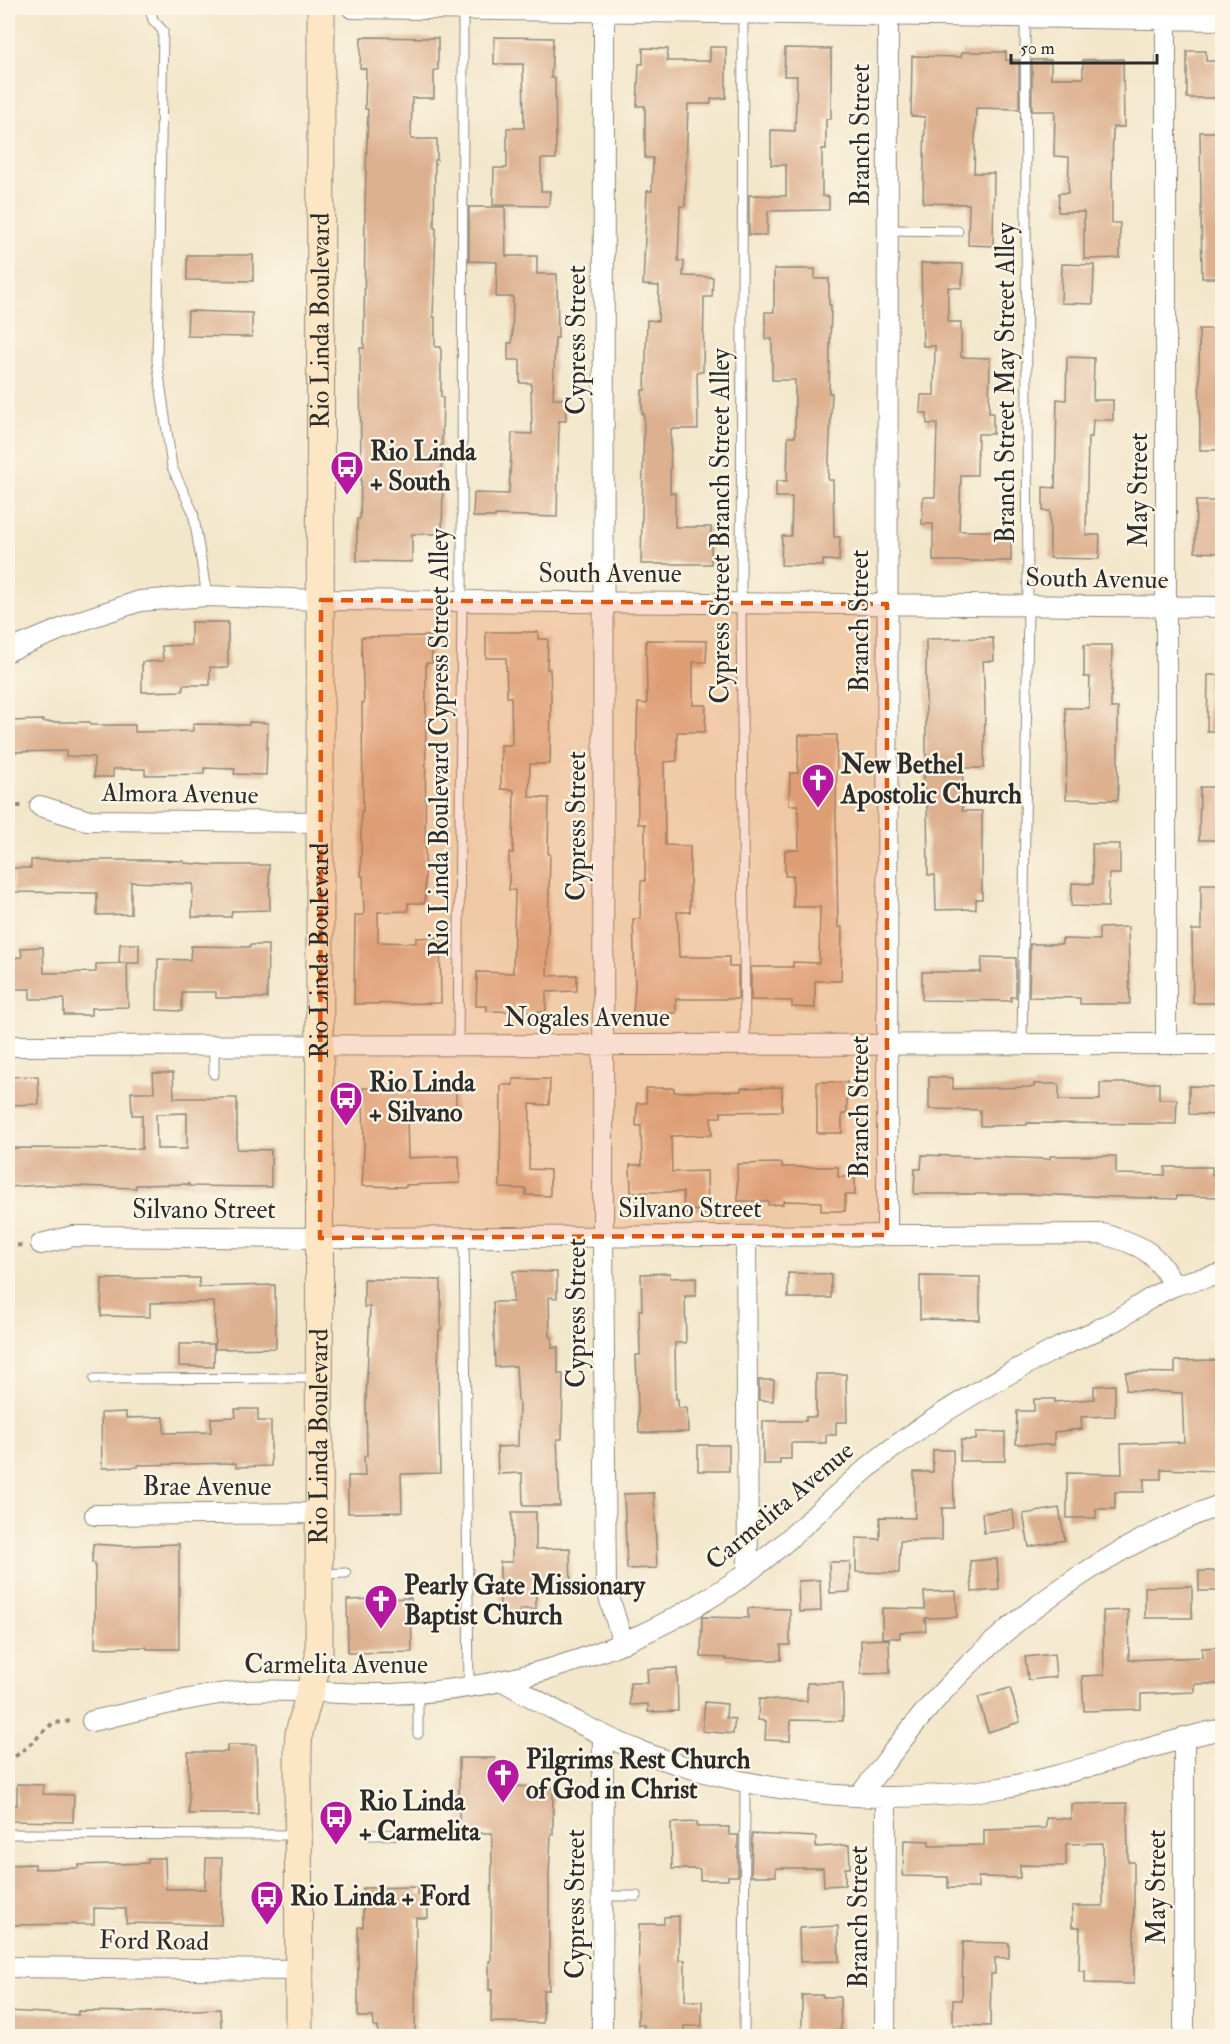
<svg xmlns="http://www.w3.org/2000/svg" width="1230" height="2044" font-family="'IM FELL Double Pica',serif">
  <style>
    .building { fill: #ddb190; fill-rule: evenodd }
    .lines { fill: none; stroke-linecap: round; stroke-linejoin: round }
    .service-casing { stroke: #8f897b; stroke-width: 11 }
    .minor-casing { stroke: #8f897b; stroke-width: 22 }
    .secondary-casing { stroke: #8f897b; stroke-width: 29 }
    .path { stroke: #8f897b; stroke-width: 4; stroke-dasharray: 4.5 4.5; stroke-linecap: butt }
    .service { stroke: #fff; stroke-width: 9 }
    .minor { stroke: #fff; stroke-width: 20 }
    .secondary { stroke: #fce6c4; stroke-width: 27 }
    .marked { fill: #df570e; fill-opacity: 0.2; stroke: #df570e; stroke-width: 4.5; stroke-dasharray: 12 8; stroke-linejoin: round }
    .labels { text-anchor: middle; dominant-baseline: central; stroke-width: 5; stroke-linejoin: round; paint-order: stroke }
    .street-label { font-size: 26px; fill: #2b2b2b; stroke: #fcf5e5 }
    .poi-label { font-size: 26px; font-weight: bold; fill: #2b2b2b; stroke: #fcf5e5; text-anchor: start }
  </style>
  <rect width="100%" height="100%" fill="#fcf5e5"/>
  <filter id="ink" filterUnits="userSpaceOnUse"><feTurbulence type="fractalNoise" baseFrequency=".0167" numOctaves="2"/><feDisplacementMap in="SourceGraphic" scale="12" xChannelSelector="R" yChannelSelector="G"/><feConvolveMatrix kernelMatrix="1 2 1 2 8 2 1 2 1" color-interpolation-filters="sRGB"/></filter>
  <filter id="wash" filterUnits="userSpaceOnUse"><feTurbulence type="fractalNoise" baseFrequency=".008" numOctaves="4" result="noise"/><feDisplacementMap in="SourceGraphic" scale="24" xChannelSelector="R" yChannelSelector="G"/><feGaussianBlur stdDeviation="1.35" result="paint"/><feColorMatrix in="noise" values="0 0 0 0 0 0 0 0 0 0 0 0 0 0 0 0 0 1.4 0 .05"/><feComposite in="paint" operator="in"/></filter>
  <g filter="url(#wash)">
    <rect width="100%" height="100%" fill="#f3e7cb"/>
    <g id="blocks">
      <path class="building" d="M361,37L438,38V70H434V98H412L411,139H437V160H435L434,228H436L433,317H435V347H441V397H443L441,485H443L442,534H412V562L357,561V519H360L361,478L360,348H364L365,204L368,109H365L366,69L360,68Z
        M494,37L553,38L551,78H555L556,159H541V191H550L549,206L493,205L494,168H507V128H524L523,64H494Z
        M710,47H726V98L711,99V104H688L685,206H680L678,261H684L683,276L713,277L712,297H704L703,372H697L698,429H671L670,493H675V527H711V564H641L644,414H642V390H645L647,320L658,321L659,286L643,285L647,191H652L653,158H645V106H637L639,64H643V48L668,49L667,61H710Z
        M785,48L831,49V119H826V149H822V196L829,197V210L768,211L767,235H749V195L786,196V165H771V130L795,131L797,76H784Z
        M1187,51H1206V61H1216V98H1187Z
        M962,52H1006V60H1019V109L976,108L974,173H994L993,246L968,245L969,204L923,203L925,117L911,116L912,56L961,57Z
        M1123,59L1124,127H1113L1112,176V223H1120V258L1084,259V212H1058L1059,193H1068L1069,157L1054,156L1055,111H1032V60H1051V78H1083V60Z
        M1200,132H1222V278H1202Z
        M469,207H505L506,256H537V274H557L558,338H555L553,399H565L566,421H559L557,517L495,515V517H473L474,493L509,494L512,433L532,434L531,383H520V360H508V343H512L513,297H496L497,262L469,261Z
        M187,255H253V281L187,280Z
        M921,263L963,264L962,288L948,287V322H961V357L990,358L989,413H993V434H978L977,475H961L959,531H1011V561H933V524H922L923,497H935L937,424H927V413H920L921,395H934L935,346H923Z
        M1062,264L1094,265L1093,304L1061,303Z
        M774,269H815V279H829V305H831L829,393H832L828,480H833L834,537H840L839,561L823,560V566L781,565L782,536H791L792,497H776V481H787L788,437H795V380H772V339H765V312H774Z
        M188,311L252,313V337L187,336Z
        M1199,329H1222V450H1200Z
        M1067,357L1094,358L1093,400H1113V420H1093L1092,437H1088L1086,535H1100L1099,559L1050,558V511H1043V487L1055,488L1057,399L1066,400Z
        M1196,501H1222V553L1195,552Z
        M191,622H228V668L210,667V685H183V691L142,692V662L163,661L162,646L191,645Z
        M486,632H538V639H548L547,669H550L551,696L550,764H530L529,797L549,798L548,854H550L547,976L577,975V991L546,992V1012L487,1011V1006H476L477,972L513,973L515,890H509V853H513L514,790L501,789V745H512L511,697H507L506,658H486Z
        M432,636V663H426L425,903H408V911L378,912V942L416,943V938L440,937L441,1003L354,1004L355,915H364L363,876H361V811H363L362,703H364L361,637Z
        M993,638L994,661H983L985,705L984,768H963L962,811H982V899H976V909L936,910L935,875H928L927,800H924V774H926V639Z
        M646,640L707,641L706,662H693V705H706L705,732H677V761L664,762L665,845L690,846V912H677L679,957H729V967H738V999H676V1013L633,1012L635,988L633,919H640L641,881H645V824H638L637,725L638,703L647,704Z
        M1084,645H1112L1111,708H1118V800L1066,799L1067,735L1065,708H1089L1090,677H1084Z
        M1208,675H1222V731H1207Z
        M43,720V722H90V725H135V732L193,731V724L249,725V722L268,723L266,775L234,774L235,769L204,768V774L145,775V769H113V777H94V757L66,756V751L8,752V721Z
        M799,735H837L836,817L838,927H842L841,981H815V1008L792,1007V1001L751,1000V967H793V962L819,963L820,907H793V876H785V850H799L798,805H789L790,773H798Z
        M1200,787H1222V840H1199Z
        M1092,844H1120V874H1109L1108,907L1071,906L1072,883L1093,884Z
        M31,860H149L184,861V863L211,865H269L270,910L232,911L231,917H192L193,884L131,882V914L97,915V893L13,892V868H31Z
        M1201,884H1222V1003H1193L1192,930H1201Z
        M1128,927L1130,1004H1080V998L1029,997L1030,944H1062V939L1099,940V928Z
        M120,944H139V963H119Z
        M250,945H268L267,998H216V992H182V1011L157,1010L158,959L190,960L191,946L250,947Z
        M43,947L44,973L96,972V964L127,963L128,1007L91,1008V1015H64V999H30V989H8V958L22,957L21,948Z
        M982,957L1016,958V997H1011V1001L922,1000V972H981Z
        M153,1073H173L174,1098H237V1149L271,1150V1187L189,1186V1184L136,1185V1188L44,1185L8,1187V1148L142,1149V1115H132L131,1092H154ZM187,1113V1149H157L156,1114Z
        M38,1076L39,1104L8,1105V1077Z
        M929,1077L953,1078V1089L1034,1087V1084H1059V1100H1100V1083H1159V1099H1177L1176,1124L1027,1123V1125L980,1126V1110L929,1109Z
        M513,1079H550L549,1105L530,1104L529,1169L550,1170V1196L526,1195V1189L500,1188L501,1085H513Z
        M817,1082H847V1114H842V1133H817Z
        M1189,1086L1222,1087V1115L1189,1114Z
        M782,1087V1111L721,1112V1117H711L712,1135L671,1136L672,1172L707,1171L708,1210L684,1211L683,1192H631L630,1165H642L641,1126H636L637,1103H646V1088H674V1092L741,1091V1088Z
        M363,1088H407V1092L456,1091V1116L407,1117L408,1158L459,1156L460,1183L406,1185V1187L362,1186L364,1149Z
        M922,1155L1050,1159V1156H1116V1174L1165,1175V1167H1212V1175H1222V1197L1177,1196L1176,1199L1024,1194H914L915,1169H921Z
        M782,1163V1167H838V1177H855V1195H845V1211H821V1202L783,1201V1204L768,1205V1201H738L737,1164Z
        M513,1271L557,1272V1298L549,1297L550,1337H552V1348L558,1347V1374H563L562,1439H557L560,1506H523L522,1473L498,1474L497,1447L518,1446L519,1401H518L516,1366L495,1367L493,1302H513Z
        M670,1273V1278L696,1277V1296H685L686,1343H675L676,1399H678V1408H687L688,1432L639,1433L636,1355H640L639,1310H642L641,1274Z
        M788,1273L831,1274V1298H788Z
        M920,1276L980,1277V1320L920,1319Z
        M169,1278H199V1287L275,1285L276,1348L215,1349L214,1302L150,1303V1317L101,1316L102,1279Z
        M364,1279L441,1280V1330H439L438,1373L440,1473L401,1474L402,1512L348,1513V1476H365L364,1456H367L366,1401L370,1307H364Z
        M179,1344H214V1367L179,1366Z
        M1217,1360L1218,1471L1161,1469V1479H1144V1492H1115V1509H1096V1518H1067V1473L1122,1474L1121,1444L1184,1442L1182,1393L1126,1390V1372L1175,1373V1361Z
        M816,1374H846L847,1422H836V1435H826V1443H791V1459H780V1464H763V1421H806V1417H816Z
        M759,1380H774L773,1401L759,1400Z
        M1115,1385V1416L1081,1417L1082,1429L1054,1432V1445L1016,1444L1017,1411H1034V1399H1055V1402L1094,1399V1386Z
        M235,1409H258V1421H271V1466L236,1467V1463L138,1465V1467L102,1468L101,1413L126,1412V1418L164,1417V1433L211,1432V1418L236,1417Z
        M976,1432H1005V1461H960L961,1440H976Z
        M698,1445H729V1471H698Z
        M933,1450H953L954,1508H942V1540L900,1541L899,1573L856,1572V1538L880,1539V1517L915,1518L914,1472H933Z
        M654,1493L657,1568L627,1569L624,1494Z
        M1059,1508L1065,1540L1029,1547L1023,1514Z
        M1013,1510L1015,1529L984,1533L982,1513Z
        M512,1512H536V1549L570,1548L571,1593H536V1609H520V1617H500V1562H512Z
        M93,1544L124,1546L179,1544V1649H147V1647L95,1648V1563H92Z
        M997,1559L999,1590L972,1592L970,1561Z
        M829,1562H850V1592L830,1593Z
        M1199,1571H1222V1591H1199Z
        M820,1580L821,1611L799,1612L798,1581Z
        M1192,1586V1618H1145V1587Z
        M956,1591L957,1617L925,1618L926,1631L900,1632V1638H882V1608L925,1609L924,1592Z
        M411,1598L412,1652L348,1653L347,1600Z
        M748,1608L790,1609V1645H781V1660H726V1658L701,1657L702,1617L748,1618Z
        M1128,1610L1129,1660L1202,1657V1648L1222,1647V1684H1195V1692L1141,1694V1709L1084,1711L1082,1676L1104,1675L1103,1611Z
        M889,1639L890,1673L861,1674V1640Z
        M1054,1654L1056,1677L1028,1680L1025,1657Z
        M677,1668L678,1711L648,1712V1704L630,1705V1683H648L647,1669Z
        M807,1683H843V1721L791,1720L790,1741L765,1740L766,1721L758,1720L759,1699L807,1701Z
        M1010,1688L1020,1722L988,1732L978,1697Z
        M705,1702L727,1704L726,1718L735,1719L733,1734L702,1731Z
        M227,1745H256L258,1814H189L188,1752H227Z
        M459,1758H495V1786L553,1787V1834H551L549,1875V1990H543V2023L491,2022L492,1990H489V1961H491L492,1833H459Z
        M17,1784L43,1785V1794L74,1795L73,1822L8,1821V1804L17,1805Z
        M1127,1803L1128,1862H1134V1984L1085,1983V1971H1079L1080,1927H1072V1906H1103V1843L1066,1844V1866L1020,1865V1878L978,1877V1888H948V1877L903,1876L904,1840L929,1841V1846L984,1845V1830L1046,1828V1818L1071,1819V1804Z
        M697,1822V1827H729V1835H738V1876H728V1880H700V1869H672L671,1823Z
        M752,1834L816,1837V1847L849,1845L850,1868H845V1885L824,1886L823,1868H776V1876H751Z
        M148,1858H165L166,1889H205L206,1858H222L221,1925L126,1923V1909L94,1908V1924L8,1925V1865L35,1864V1869L78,1868V1865L148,1863Z
        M417,1887V1895H427L428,1918H416L415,2037H378V2027H374L373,2017H358V1927H363V1888Z
        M679,1916V1960H685V2001H702V2026H684V2037H644V2025H638L639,1924H664V1917Z
        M838,1926L839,1961L800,1962L799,1928Z
        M963,1942L1009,1943V1958H995V1974H991L990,2026L953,2025V2000H962Z
        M802,1995H823V1997H840L841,2030H802Z
        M220,2009L222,2037H8V2011L78,2015V2011L144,2012Z"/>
    </g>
  </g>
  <g filter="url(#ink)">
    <use href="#blocks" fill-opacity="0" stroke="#8f897b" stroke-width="1.5"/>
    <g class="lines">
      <g class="service-casing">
        <path id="service" d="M150,8L153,20L163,31L157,361L172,467L193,512L207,596
          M743,13L741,602L745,1045
          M888,230L958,231
          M1022,1045L1028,605L1025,8
          M458,1046L462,601L463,9
          M214,1074V1046
          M464,1237L469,1687
          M94,1379L317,1378
          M322,1574L346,1573
          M418,1734V1693
          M8,1834L296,1835
          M370,1835L417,1834
          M603,1896H637
          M744,2036L745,1782"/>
      </g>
      <g class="minor-casing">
        <path id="minor" d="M352,8L1222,20
          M604,8L603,1236L606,1587L623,1643
          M8,651L83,620L140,601L207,596L321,600L1222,607
          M40,806L86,820L321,822
          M1166,1044V8
          M8,1046L1222,1044
          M887,1235L888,8
          M746,1236L748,1572
          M41,1244L73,1236L320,1238L1103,1234C1139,1244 1157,1251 1173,1286
          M95,1515L320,1513
          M503,1681C549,1707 595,1734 645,1753C756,1794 877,1807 994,1789C1072,1777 1145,1745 1222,1729
          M92,1721C144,1710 194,1695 246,1691C294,1688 343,1695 391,1694C476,1692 563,1671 640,1635C691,1612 740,1581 783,1544C817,1514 850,1481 886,1453C939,1413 998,1378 1058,1348C1074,1340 1092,1333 1109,1324C1131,1313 1151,1295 1174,1286C1189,1280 1207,1278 1222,1274
          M859,1796C889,1758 917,1718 951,1683C1026,1604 1120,1542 1222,1504
          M8,1967L299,1970
          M602,2036L603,1735
          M885,2036L886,1797
          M1184,2036V1737"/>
      </g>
      <g class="secondary-casing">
        <g id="secondary">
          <path id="s1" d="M299,2036L298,1748L299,1733L319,1657L321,8"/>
        </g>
      </g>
      <path class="path" d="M8,806H22
        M8,1246L25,1245
        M8,1762L26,1748L53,1723L73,1721"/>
      <use href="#service" class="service"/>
      <use href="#minor" class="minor"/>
      <use href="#secondary" class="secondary"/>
    </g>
  </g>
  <path class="marked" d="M321,600L887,604V1235L320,1238Z"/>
  <defs>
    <g id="bus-pin" transform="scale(1.725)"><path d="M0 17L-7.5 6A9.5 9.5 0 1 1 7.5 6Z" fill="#b5179e" stroke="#fcf5e5"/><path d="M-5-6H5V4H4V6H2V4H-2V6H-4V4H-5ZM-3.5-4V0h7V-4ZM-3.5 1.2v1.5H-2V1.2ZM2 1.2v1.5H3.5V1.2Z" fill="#fff"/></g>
    <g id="church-pin" transform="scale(1.725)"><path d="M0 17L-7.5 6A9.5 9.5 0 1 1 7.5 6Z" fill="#b5179e" stroke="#fcf5e5"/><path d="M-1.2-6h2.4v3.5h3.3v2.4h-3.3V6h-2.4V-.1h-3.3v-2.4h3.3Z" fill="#fff"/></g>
  </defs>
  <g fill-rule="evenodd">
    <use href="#bus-pin" x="347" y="467"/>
    <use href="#church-pin" x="818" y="780"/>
    <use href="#bus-pin" x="346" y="1098"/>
    <use href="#church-pin" x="381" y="1601"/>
    <use href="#church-pin" x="503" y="1775"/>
    <use href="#bus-pin" x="336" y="1817"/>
    <use href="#bus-pin" x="267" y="1897"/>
  </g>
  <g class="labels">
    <g class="street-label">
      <text transform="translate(861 135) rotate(-90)">Branch Street</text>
      <text stroke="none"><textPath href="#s1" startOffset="1718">Rio Linda Boulevard</textPath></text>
      <text transform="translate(577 340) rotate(-90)">Cypress Street</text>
      <text transform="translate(1006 383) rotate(-90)">Branch Street May Street Alley</text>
      <text transform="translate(1139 490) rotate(-90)">May Street</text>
      <text transform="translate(721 526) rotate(-90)">Cypress Street Branch Street Alley</text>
      <text x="610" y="574">South Avenue</text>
      <text transform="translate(1097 579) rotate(1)">South Avenue</text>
      <text transform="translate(860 621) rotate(-90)">Branch Street</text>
      <text transform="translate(440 743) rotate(-90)">Rio Linda Boulevard Cypress Street Alley</text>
      <text transform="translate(180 794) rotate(1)">Almora Avenue</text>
      <text transform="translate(577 826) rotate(-90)">Cypress Street</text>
      <text stroke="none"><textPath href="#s1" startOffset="1088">Rio Linda Boulevard</textPath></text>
      <text x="587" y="1018">Nogales Avenue</text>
      <text transform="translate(860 1107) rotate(-90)">Branch Street</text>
      <text x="690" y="1209">Silvano Street</text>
      <text x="204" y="1210">Silvano Street</text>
      <text transform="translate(577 1313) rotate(-90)">Cypress Street</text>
      <text stroke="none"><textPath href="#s1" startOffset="602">Rio Linda Boulevard</textPath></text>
      <text x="207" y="1487">Brae Avenue</text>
      <text transform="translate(780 1506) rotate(-40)">Carmelita Avenue</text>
      <text x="336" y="1665">Carmelita Avenue</text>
      <text transform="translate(1157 1887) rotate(-90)">May Street</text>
      <text transform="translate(576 1904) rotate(-90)">Cypress Street</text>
      <text transform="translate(859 1917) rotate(-90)">Branch Street</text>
      <text transform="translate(154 1941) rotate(1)">Ford Road</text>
    </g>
    <g class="poi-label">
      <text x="370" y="452">Rio Linda<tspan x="370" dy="30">+ South</tspan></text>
      <text x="841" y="765">New Bethel<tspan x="841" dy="30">Apostolic Church</tspan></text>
      <text x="369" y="1083">Rio Linda<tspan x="369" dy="30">+ Silvano</tspan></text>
      <text x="404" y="1586">Pearly Gate Missionary<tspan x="404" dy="30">Baptist Church</tspan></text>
      <text x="526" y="1760">Pilgrims Rest Church<tspan x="526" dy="30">of God in Christ</tspan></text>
      <text x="359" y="1802">Rio Linda<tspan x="359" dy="30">+ Carmelita</tspan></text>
      <text x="290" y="1897">Rio Linda + Ford</text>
    </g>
  </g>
  <rect width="1230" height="2044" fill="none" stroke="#fcf5e5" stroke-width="30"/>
  <path d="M1011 54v9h146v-9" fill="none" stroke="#2b2b2b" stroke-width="3"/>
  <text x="1020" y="54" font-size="18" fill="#2b2b2b" stroke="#fcf5e5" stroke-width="4.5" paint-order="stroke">50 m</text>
</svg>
